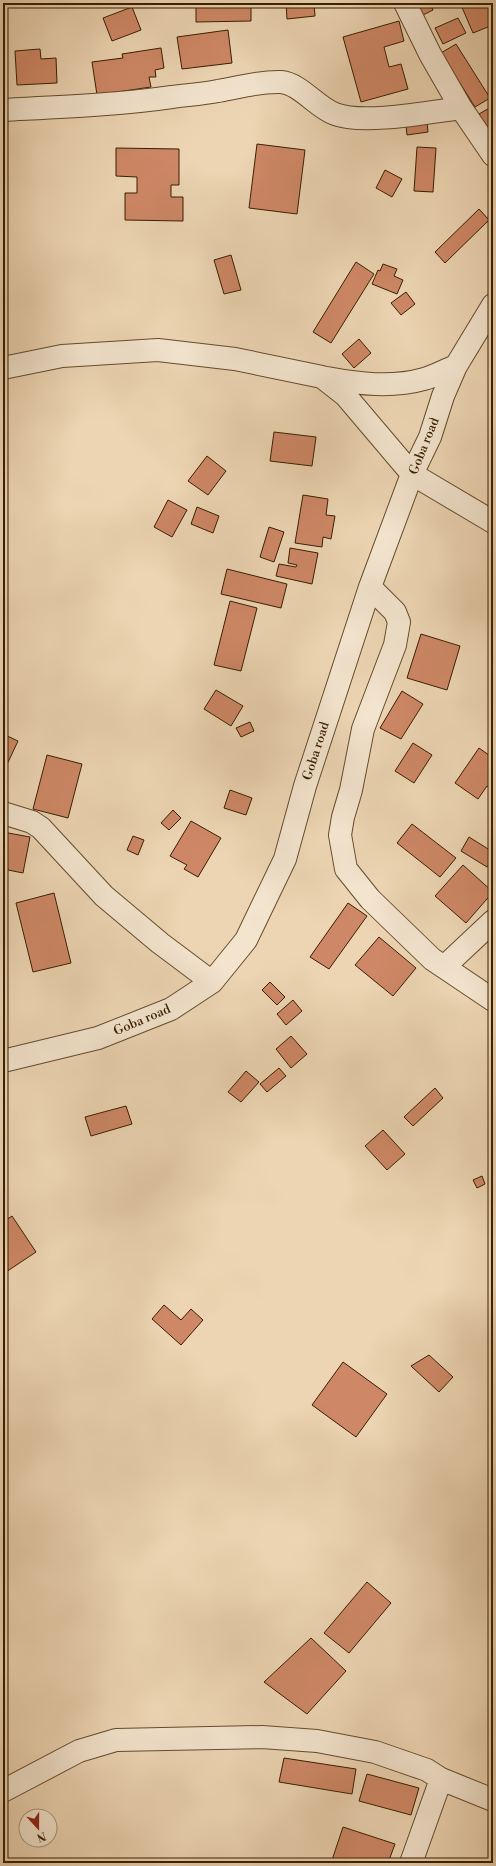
<svg xmlns="http://www.w3.org/2000/svg" width="496" height="1866" font-family="'Libre Bodoni',serif">
  <style>
    .building { fill: #cf8867; stroke: #371e00 }
    .lines { fill: none; stroke-linecap: round; stroke-linejoin: round }
    .minor-casing { stroke: #644c2d; stroke-width: 24 }
    .minor { stroke: #f3e4ce; stroke-width: 22 }
    .labels { text-anchor: middle; dominant-baseline: central; stroke-width: 3; stroke-linejoin: round; paint-order: stroke }
    .street-label { font-size: 13px; fill: #371e00; stroke: #f3e4ce }
  </style>
  <rect width="100%" height="100%" fill="#edd5b3"/>
  <filter id="stains"><feTurbulence type="fractalNoise" baseFrequency=".005" numOctaves="4"/><feColorMatrix values="0 0 0 0 .2 0 0 0 0 .09 0 0 0 0 .02 0 0 0 .5 -.17"/></filter>
  <radialGradient id="worn" r=".72"><stop offset=".6" stop-color="#630" stop-opacity="0"/><stop offset="1" stop-color="#630" stop-opacity=".3"/></radialGradient>
  <path class="building" d="M105,3H123L122,7Z
    M196,3H251V21L196,22Z
    M286,3H314L315,16L287,19Z
    M411,3H430L433,10L417,18Z
    M465,3H493V25L473,33L461,5Z
    M132,7L141,30L112,41L103,18Z
    M458,18L466,33L443,44L435,28Z
    M399,21L404,41L384,47L389,67L401,64L408,89L361,102L343,37Z
    M228,30L232,63L182,69L177,37Z
    M456,44L490,98L475,107L441,53Z
    M161,48L164,68L155,70L156,77H149L151,87L97,95L92,62L123,58L122,54Z
    M40,49L41,59L56,58L57,83L17,85L15,51Z
    M493,106V128L489,131L479,114Z
    M427,122L428,132L407,135L406,125Z
    M257,144L305,150L297,214L249,208Z
    M417,147L436,148L433,192L414,191Z
    M116,148L179,149V185H171V197H183V221L125,220V193H137V177L116,176Z
    M385,170L402,179L392,197L376,188Z
    M479,209L489,220L445,263L435,252Z
    M231,255L241,290L224,294L214,260Z
    M356,262L374,274L331,343L313,332Z
    M383,264L397,269L394,276L403,280L397,294L372,284L378,270L380,271Z
    M406,292L415,304L401,315L391,303Z
    M359,339L371,353L354,368L342,354Z
    M274,432L316,437L312,466L270,461Z
    M207,456L226,471L208,495L188,481Z
    M303,495L328,499L326,515L335,516L331,539L323,537L322,547L295,543Z
    M168,500L187,510L172,537L154,527Z
    M197,507L219,516L213,533L191,524Z
    M269,527L284,532L274,562L260,557Z
    M290,548L318,553L312,584L276,576L279,564L296,567L297,565L288,563Z
    M227,569L287,584L281,608L221,594Z
    M230,601L257,608L241,671L214,665Z
    M421,634L460,646L447,690L407,678Z
    M216,690L243,706L231,726L204,709Z
    M402,691L423,704L401,739L380,728Z
    M250,722L254,731L241,737L236,728Z
    M3,734L18,741L3,773Z
    M413,743L432,755L414,783L395,771Z
    M479,748L493,758V789L487,786L478,799L455,783Z
    M47,755L82,764L68,818L33,809Z
    M230,790L252,798L246,815L224,808Z
    M173,810L181,818L169,830L161,823Z
    M191,821L221,838L198,877L184,869L187,865L170,856Z
    M412,824L456,858L440,877L397,843Z
    M3,832L30,837L23,873L3,869Z
    M133,836L144,840L138,855L127,850Z
    M469,837L493,852V858L487,867L461,851Z
    M463,865L493,892L466,923L435,896Z
    M54,893L71,963L33,972L16,903Z
    M348,903L367,916L329,969L310,957Z
    M379,937L416,968L393,996L355,965Z
    M270,982L285,997L277,1005L262,990Z
    M293,1000L302,1011L286,1025L277,1014Z
    M291,1036L307,1054L291,1068L276,1049Z
    M279,1068L286,1076L267,1092L260,1084Z
    M246,1071L259,1082L241,1102L228,1092Z
    M435,1088L443,1098L413,1126L404,1117Z
    M126,1106L132,1124L91,1136L85,1117Z
    M383,1130L405,1154L387,1170L365,1146Z
    M482,1176L485,1184L477,1188L473,1180Z
    M12,1216L36,1252L3,1274V1222Z
    M164,1305L181,1320L191,1309L203,1320L181,1345L152,1319Z
    M429,1355L453,1377L439,1392L411,1366Z
    M343,1362L387,1394L356,1437L312,1405Z
    M367,1582L391,1603L349,1653L324,1633Z
    M311,1638L346,1671L307,1714L264,1682Z
    M284,1758L356,1769L352,1794L279,1782Z
    M367,1774L419,1788L411,1815L359,1801Z
    M343,1827L395,1844L388,1863H331Z"/>
  <g class="lines">
    <g class="minor-casing">
      <path id="minor" d="M405,3L430,54L461,108L493,155
        M3,110C60,107 116,105 172,97C187,95 203,94 218,91C238,88 259,81 281,82C301,84 316,107 335,114C363,125 430,112 461,108
        M3,368L62,356L158,350L235,359L322,377L345,395L412,474L493,522
        M327,378C359,384 392,388 424,379C435,376 445,370 456,366
        M370,587L395,612L399,622L395,645L363,729L351,790L343,817L340,835L346,869L370,899L432,959L493,1000
        M3,813L32,822L41,828L104,896L160,943L212,982
        M444,967L493,921
        M3,1061L98,1038L171,1009L212,982L246,940L285,859L305,786L370,587L412,474L430,437L443,396L456,366L493,305
        M3,1791L79,1751L116,1740L262,1737L317,1741L375,1752L427,1770L441,1779L493,1800
        M411,1863L441,1779"/>
    </g>
    <use href="#minor" class="minor"/>
  </g>
  <g class="labels">
    <g class="street-label">
      <text transform="translate(424 446) rotate(-68)">Goba road</text>
      <text transform="translate(316 751) rotate(-72)">Goba road</text>
      <text transform="translate(142 1020) rotate(-23)">Goba road</text>
    </g>
  </g>
  <rect width="496" height="1866" fill="none" stroke="#edd5b3" stroke-width="16"/>
  <rect x="4" y="4" width="488" height="1858" fill="none" stroke="#371e00" stroke-width="2"/>
  <rect x="8" y="8" width="480" height="1850" fill="none" stroke="#371e00"/>
  <g transform="translate(38 1828) rotate(159)"><circle r="19" fill="#f3e4ce" stroke="#a8957c"/>
  <path d="M0-3L7 15L0 10L-7 15Z" fill="#8f2418"/>
  <text y="-6" font-size="11" font-weight="bold" text-anchor="middle" fill="#371e00">N</text>
  </g>
  <rect width="100%" height="100%" filter="url(#stains)"/>
  <rect width="100%" height="100%" fill="url(#worn)"/>
</svg>
